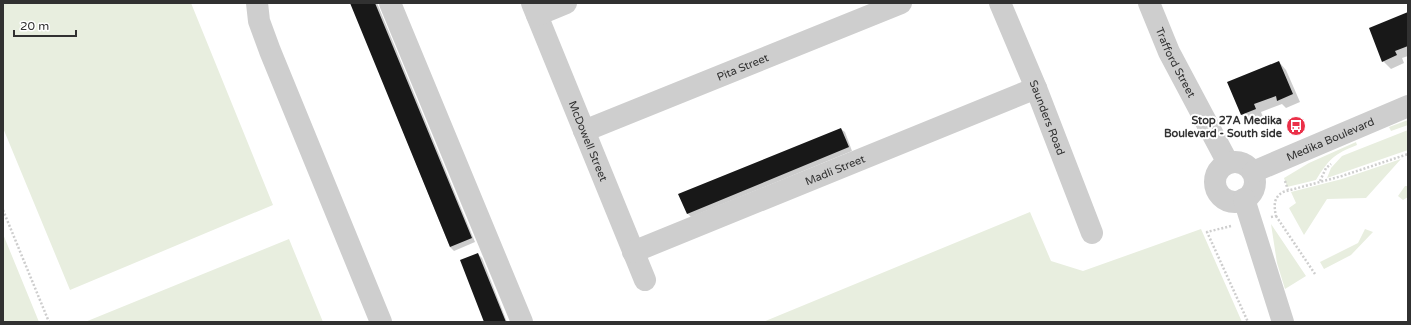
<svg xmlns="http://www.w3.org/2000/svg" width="1411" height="325" font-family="'Varela Round',sans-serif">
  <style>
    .green { fill: #e8eedf }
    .shadow { fill: #0003 }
    .building { fill: #181818 }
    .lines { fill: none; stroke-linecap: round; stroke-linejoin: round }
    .path { stroke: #cecece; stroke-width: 2.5; stroke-dasharray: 2 2; stroke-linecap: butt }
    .minor { stroke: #cecece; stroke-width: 22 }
    .labels { text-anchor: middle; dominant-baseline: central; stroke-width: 4; stroke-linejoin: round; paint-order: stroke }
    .street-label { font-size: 11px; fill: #313131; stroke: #fff }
    .poi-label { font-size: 11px; font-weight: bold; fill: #313131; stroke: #fff; text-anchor: end }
  </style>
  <rect width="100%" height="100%" fill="#fff"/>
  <path class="green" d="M3,3H191L273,205L70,290L3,128Z
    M1408,120V125L1391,131L1389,127Z
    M1408,130V150L1327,178L1331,168L1342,156Z
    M1356,142L1357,145C1334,154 1329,159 1316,180L1287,187L1284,178L1309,163Z
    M1401,159L1366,198L1327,199L1304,235L1289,208L1296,203L1291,192L1342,179Z
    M1405,186H1408V197L1403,200L1398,196Z
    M1030,212L1051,261L1083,271L1201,229L1242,322H763Z
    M1271,224L1306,276L1285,289L1277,263Z
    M1365,229L1373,232L1351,255L1324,269L1320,262L1358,243Z
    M3,234L39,322H3Z
    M289,239L323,322H85Z"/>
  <path class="shadow" d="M351,3H377L475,242L454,251L450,247Z
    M1408,13V56L1402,58L1404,63L1391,69L1383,61Z
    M1279,62L1286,70L1300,102L1286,108L1282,104L1261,112L1263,117L1249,122L1242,115L1229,82Z
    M841,129L845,132L852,151L691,217L687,213Z
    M478,254L482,258L507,322H485Z"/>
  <path class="building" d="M350,3H375L472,238L450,247Z
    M1408,12V46L1395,51L1397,55L1382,62L1369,28Z
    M1279,61L1293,94L1277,101L1276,96L1254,104L1256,109L1241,115L1227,82Z
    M841,128L849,147L687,214L678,194Z
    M478,253L506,322H484L460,260Z"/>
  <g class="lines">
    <path class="path" d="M1285,181L1288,190
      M1320,181L1326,168L1331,164
      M3,210L49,322
      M1276,216L1315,274
      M1271,217L1276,216C1274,206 1273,198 1283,192L1342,176L1408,154
      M1231,226L1207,232L1248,322"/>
    <g class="minor">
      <path d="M257,3L259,21L270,51L381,322"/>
      <path d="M390,3L522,322"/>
      <path id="s1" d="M532,3L645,280"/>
      <path id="s2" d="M1000,3L1036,88L1092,233"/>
      <path id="s3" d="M1149,3L1169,52L1228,163"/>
      <path d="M537,15L566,3"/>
      <path id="s4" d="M584,131L901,3"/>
      <circle cx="1235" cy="182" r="20"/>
      <path id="s5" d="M1253,172L1408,106"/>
      <path d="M1244,199L1283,322"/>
      <path id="s6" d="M633,252L1036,88"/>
    </g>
  </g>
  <defs>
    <g id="bus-disc" transform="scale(1)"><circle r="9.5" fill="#eb3049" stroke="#fff"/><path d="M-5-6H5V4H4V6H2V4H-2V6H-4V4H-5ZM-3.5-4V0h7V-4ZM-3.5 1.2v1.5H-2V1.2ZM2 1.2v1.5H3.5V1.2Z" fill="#fff"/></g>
  </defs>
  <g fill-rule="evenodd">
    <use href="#bus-disc" x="1296" y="126"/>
  </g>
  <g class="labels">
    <g class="street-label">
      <text stroke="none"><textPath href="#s3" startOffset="65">Trafford Street</textPath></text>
      <text stroke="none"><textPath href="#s4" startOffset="171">Pita Street</textPath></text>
      <text stroke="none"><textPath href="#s2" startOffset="124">Saunders Road</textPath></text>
      <text stroke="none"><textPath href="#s5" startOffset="84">Medika Boulevard</textPath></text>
      <text stroke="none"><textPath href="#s1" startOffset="149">McDowell Street</textPath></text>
      <text stroke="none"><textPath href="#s6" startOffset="218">Madli Street</textPath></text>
    </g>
    <g class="poi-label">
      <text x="1282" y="120">Stop 27A Medika<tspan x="1282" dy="13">Boulevard - South side</tspan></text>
    </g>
  </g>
  <rect width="1411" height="325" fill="none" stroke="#313131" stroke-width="8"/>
  <path d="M14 30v6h62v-6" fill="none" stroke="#313131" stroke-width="2"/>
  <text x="20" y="30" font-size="12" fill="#313131" stroke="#ffffff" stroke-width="3" paint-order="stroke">20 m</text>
</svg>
